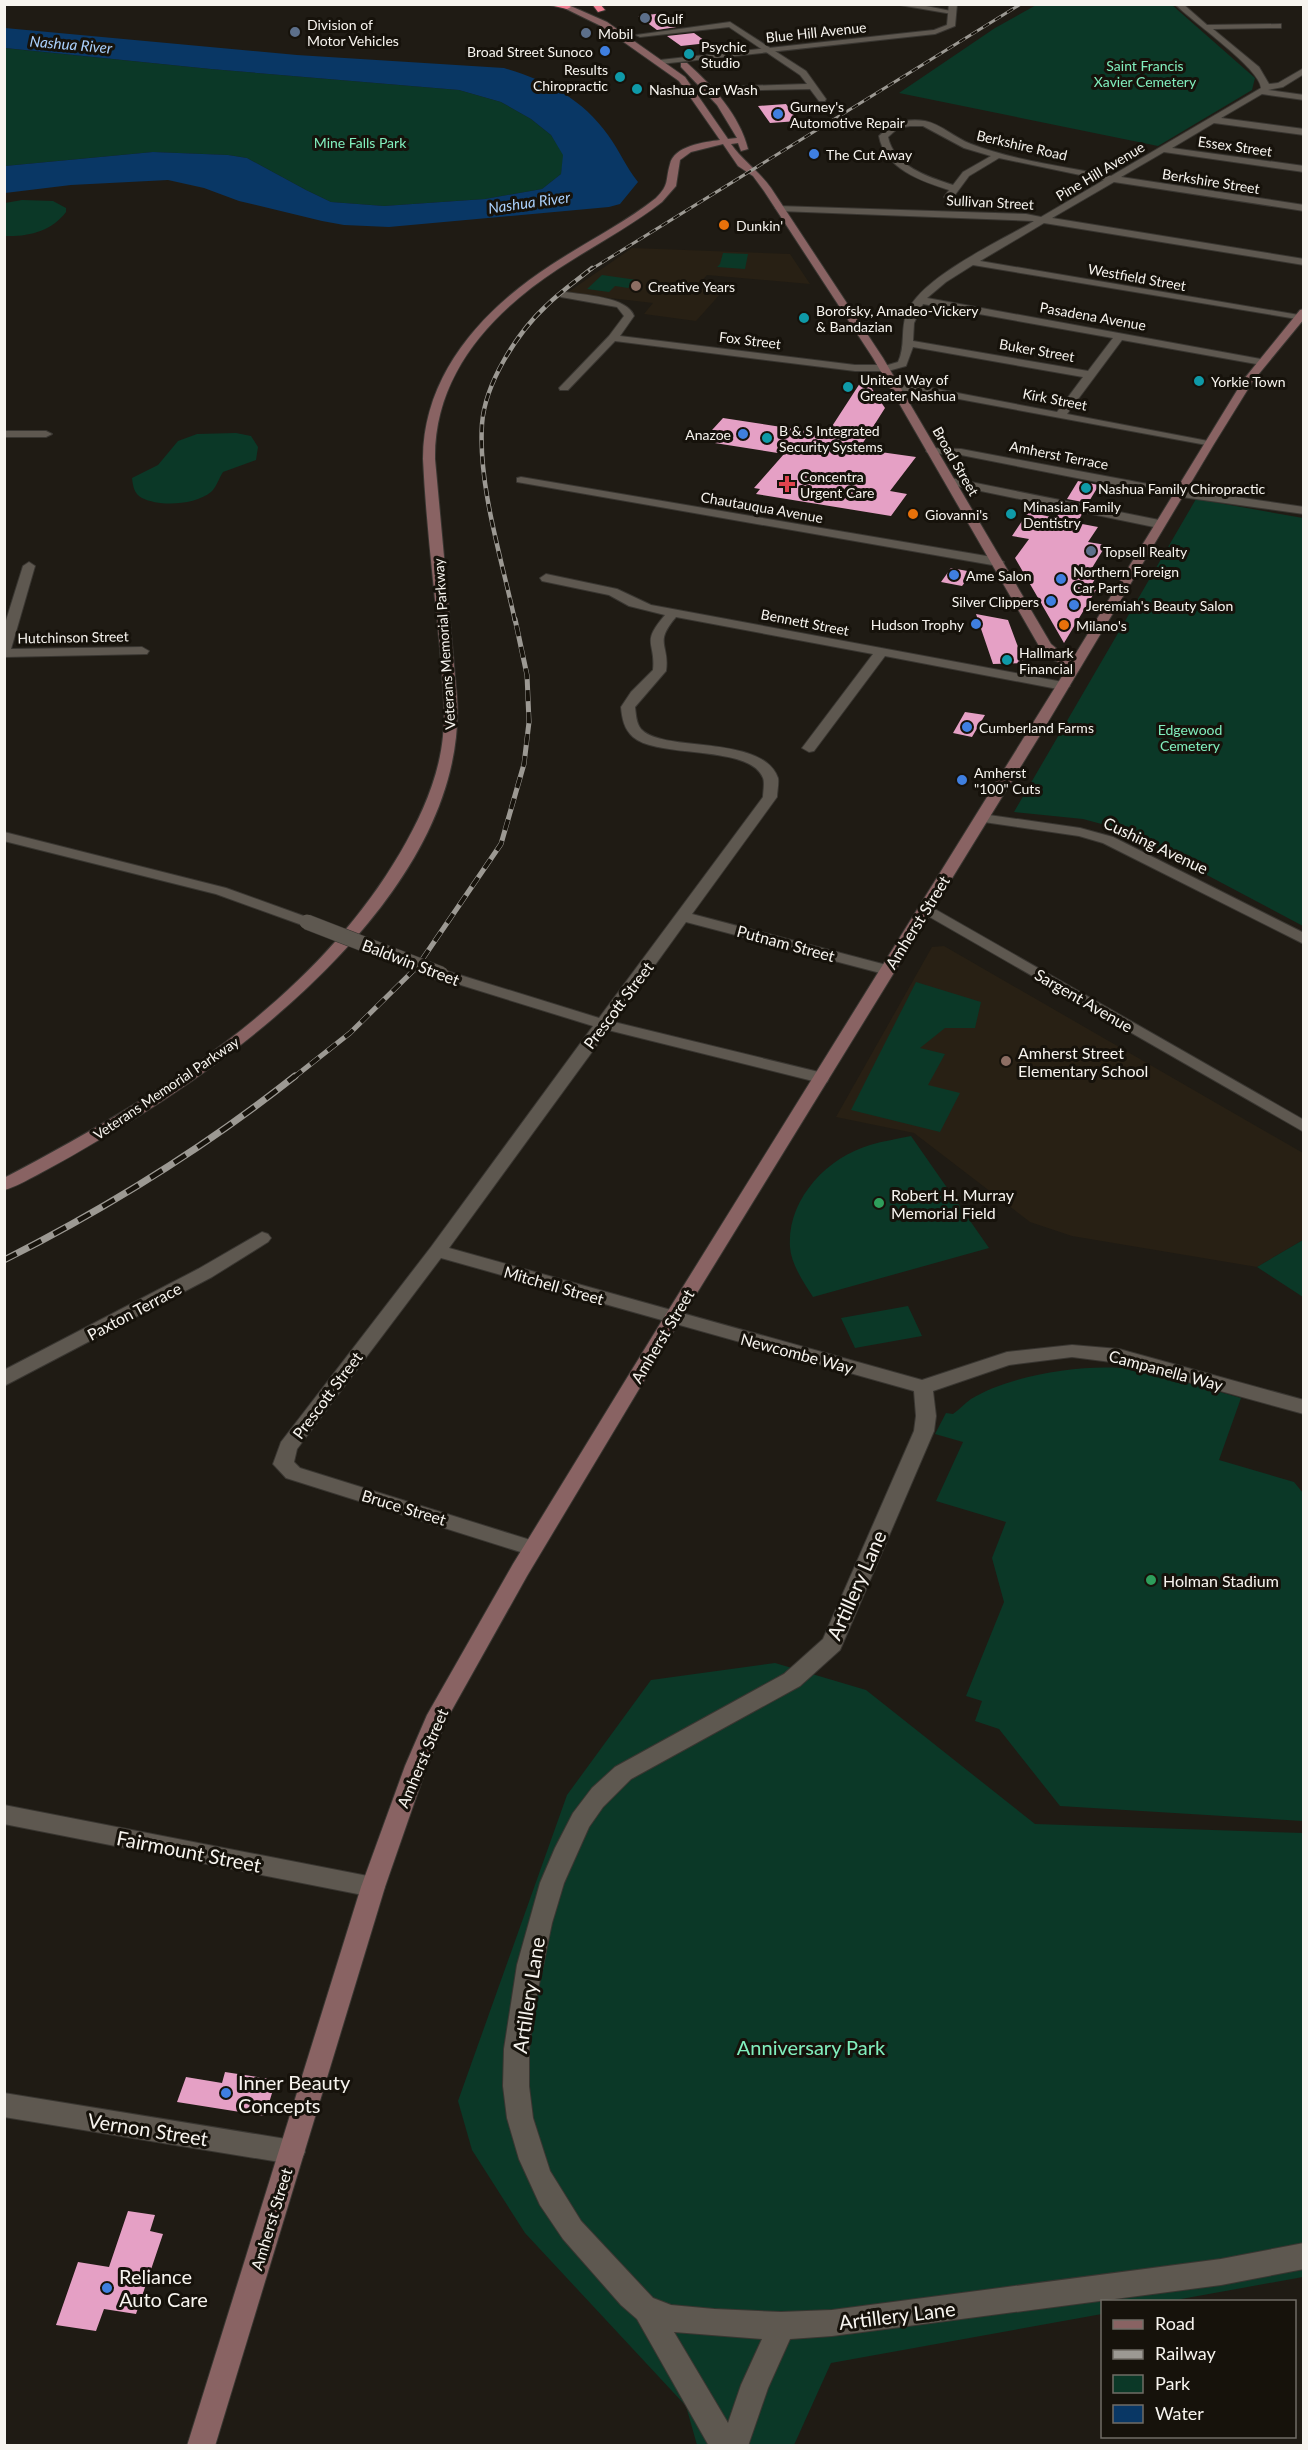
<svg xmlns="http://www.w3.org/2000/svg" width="1308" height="2450" font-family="Lato,sans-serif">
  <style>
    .built { fill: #282014 }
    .green { fill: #0b3827 }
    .water { fill: #093765 }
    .building { fill: #e5a0c5 }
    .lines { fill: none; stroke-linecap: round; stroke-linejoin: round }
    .minor-casing { stroke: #393631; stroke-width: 2 }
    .tertiary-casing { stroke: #393631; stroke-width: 2 }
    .secondary-casing { stroke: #393631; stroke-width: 2 }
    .motorway-casing { stroke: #393631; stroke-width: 2 }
    .minor { fill: #5e5850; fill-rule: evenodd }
    .tertiary { fill: #5e5850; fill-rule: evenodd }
    .secondary { fill: #896363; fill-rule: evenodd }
    .motorway { fill: #ec7c8e; fill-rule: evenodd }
    .rail-far3-casing { stroke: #9c9993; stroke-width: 3 }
    .rail-far2-casing { stroke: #9c9993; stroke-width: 4.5 }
    .rail-far1-casing { stroke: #9c9993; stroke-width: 5 }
    .rail-casing { stroke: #9c9993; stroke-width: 7 }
    .rail-far3 { stroke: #16120b; stroke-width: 2; stroke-dasharray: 7; stroke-linecap: butt }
    .rail-far2 { stroke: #16120b; stroke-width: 3; stroke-dasharray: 8; stroke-linecap: butt }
    .rail-far1 { stroke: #16120b; stroke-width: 4; stroke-dasharray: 11; stroke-linecap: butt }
    .rail { stroke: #16120b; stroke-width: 4.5; stroke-dasharray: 14; stroke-linecap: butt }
    .minor-bridge-casing { stroke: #393631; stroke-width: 16; stroke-linecap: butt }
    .minor-bridge { stroke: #5e5850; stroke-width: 15 }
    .service-dot { fill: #5c6f8a; stroke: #16120b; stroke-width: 2 }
    .shop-dot { fill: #3f7fe0; stroke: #16120b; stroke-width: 2 }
    .culture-dot { fill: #0f9aa8; stroke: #16120b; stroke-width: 2 }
    .food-dot { fill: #e8710a; stroke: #16120b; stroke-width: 2 }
    .education-dot { fill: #8d6e63; stroke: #16120b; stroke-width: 2 }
    .health-dot { fill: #e0444e; stroke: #16120b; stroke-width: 2 }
    .leisure-dot { fill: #2e9e5b; stroke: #16120b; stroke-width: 2 }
    .labels { text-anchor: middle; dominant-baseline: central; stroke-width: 6; stroke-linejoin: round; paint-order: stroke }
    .far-poi-label { font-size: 14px; fill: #f7f4ef; stroke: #16120b; text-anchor: start }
    .far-street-label { font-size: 14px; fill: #f7f4ef; stroke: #16120b }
    .far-park-label { font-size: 14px; fill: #81eebd; stroke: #16120b }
    .far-water-label { font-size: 15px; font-style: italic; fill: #aad0fc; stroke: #16120b }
    .street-label { font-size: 16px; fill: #f7f4ef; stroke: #16120b }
    .poi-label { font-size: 16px; fill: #f7f4ef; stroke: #16120b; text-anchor: start }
    .near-street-label { font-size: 20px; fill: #f7f4ef; stroke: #16120b }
    .near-park-label { font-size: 20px; fill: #81eebd; stroke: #16120b }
    .near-poi-label { font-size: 20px; fill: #f7f4ef; stroke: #16120b; text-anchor: start }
  </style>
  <rect width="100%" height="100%" fill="#1f1b14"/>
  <path class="built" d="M632,248L790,254L810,284L707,275L695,288L722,292L696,321L644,314L653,303L567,293Z
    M944,946L1303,1153V1240L1257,1267L1072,1236L1030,1222L914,1133L836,1117L932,947Z"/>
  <path class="green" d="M1038,4L1172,5L1255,78L1252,90L1158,146L899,93L995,28Z
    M4,48L211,69L459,90L501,102L531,119L551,135L564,155L561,174L542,189L485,199L384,206L331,202L306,190L247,158L228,155L153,152L5,166Z
    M22,200L53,201L66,208V212C52,231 28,237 5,236V203Z
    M723,253L748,254L745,269L717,267L720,264Z
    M602,275L637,280L628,288L615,286L609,292L587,289Z
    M236,433L251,436L258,447L256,460L223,472C219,478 216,488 211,492C195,505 160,507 142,498C134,494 133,486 132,478L158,465L178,441L197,434Z
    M1196,499L1303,518V926L1120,829L1083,819L1014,812Z
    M916,982L981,1002L975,1028H945L920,1048L945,1054L928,1085L960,1093L940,1132L851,1110Z
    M911,1136L989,1248L813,1297C804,1283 791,1264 790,1247C787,1200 826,1158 870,1145C883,1141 897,1139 911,1136Z
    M1303,1240V1297L1257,1267Z
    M908,1306L922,1336L855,1348L841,1318Z
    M1121,1364L1241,1398L1219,1460L1294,1482L1303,1493V1821L1060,1806L999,1729L975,1721L982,1701L966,1696L1004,1602L992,1558L1006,1522L936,1501L963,1442L935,1434L946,1413L953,1414C959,1410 965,1403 971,1399C1008,1376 1077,1365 1120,1368Z
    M775,1663L866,1690L1035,1824L1303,1833V2277L1170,2301L1102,2302V2314L831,2363L794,2445H697L686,2406L525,2233L472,2150L458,2101L567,1795L651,1680Z"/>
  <path class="water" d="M5,28L297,55L504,68C545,80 582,98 608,135C619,150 626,167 638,182L620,204L609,207L389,227L344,225L322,221L239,201L204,188L168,180L71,185L5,193V166L153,152L228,155L247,158L306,190L331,202L384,206L485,199L542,189L561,174L563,155L551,135L531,119L501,102L459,90L211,69L5,48Z"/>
  <path class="building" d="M664,13L683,26L657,30L638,16Z
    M694,33L708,43L681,46L667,36Z
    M786,104L798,121L770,123L758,106Z
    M864,377L885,408L859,449L916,457L890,491L907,494L891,516L756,494L760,489L754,488L784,454L702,441L723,418L827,434Z
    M1078,481L1099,485L1088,503L1067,499Z
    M1061,510L1082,514L1077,523L1098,527L1088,542L1106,545L1092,568L1101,569L1092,584L1099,585L1064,643L1015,558L1029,539L1012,536L1028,512L1056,518Z
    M951,568L973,572L962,586L941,582Z
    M976,614L1008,620L1024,663L993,664Z
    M965,712L985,715L972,737L953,733Z
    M225,2072L276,2080L265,2116L177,2102L186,2077L222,2083Z
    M128,2211L155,2215L150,2231L163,2234L136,2314L104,2309L96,2331L56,2325L78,2262L109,2267Z"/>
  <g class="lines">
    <g class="minor-casing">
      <path id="minor" d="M894,4H916L956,12L952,14Z
        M1175,4H1183L1207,25L1281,24V28H1278L1213,29L1259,67L1269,84L1278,83L1304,68V74L1283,87L1268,90L1304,95V100L1262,94L1221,118L1304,129V135L1214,123L1172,148L1304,166V172L1164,152L1121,177L1304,205V211L1114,182L1052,218L1304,259V265L1044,223L980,261L1299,315L1303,316V320L973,265L946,282L927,298L1266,360L1267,362L1262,365L1122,340L1067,414L1208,441L1212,442V446L921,392L892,390V386L896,385L921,386L1057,412L1083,377L913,347L906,366L888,371H855L615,341L568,390H560L559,388L609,336L624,316L617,307L561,297L560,295L565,292C584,295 628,297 634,316L620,336L855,365H888L898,362C906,346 900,329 907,312C923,276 999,242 1034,221L780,211L775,208L777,206L1026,214L1041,217L1104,180L999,158L969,176L952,199L949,200L944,197L949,190C921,181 885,169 879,136C891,123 907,118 925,121C941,124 955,138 971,144C1012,160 1067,167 1111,176L1261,88C1261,69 1190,20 1175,4ZM910,126H923L964,148L991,156L963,172L953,185C928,177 894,166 888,137L898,128ZM923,304L1113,338L1088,371L913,341L914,323Z
        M730,22L806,71L826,99L825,101H819L810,89L706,91L705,89L709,87L807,84L800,75L729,27L640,37L636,35Z
        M4,431H46L52,434L46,437H4Z
        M932,448L961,449L1153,485L1304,507V514L1153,493L961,455L928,453L926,451Z
        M521,477L998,558L1004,562L998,566L517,482V478Z
        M951,478L1159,520L1165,524L1159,528L947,484L945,482Z
        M29,562L35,566L11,649L142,647L149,651L147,654L4,657V627L23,566Z
        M546,574L617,589L651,605L1063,682L1070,686L1063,690L885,656L814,751L809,752L802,748L873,654L676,617C653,644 670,644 666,671L635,707C636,714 636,723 641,729C662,753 763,734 778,778C779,783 777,792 777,797L692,914L894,967L896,970L888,975L686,922L614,1022L827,1074L829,1078L827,1082L821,1083L608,1030L449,1248L922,1380L1007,1352L1072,1345L1119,1349L1304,1400V1414L1119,1363L1072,1357L1009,1365L933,1391L936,1416L934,1431L840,1650L800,1686L631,1779L603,1807L589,1827L564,1883L552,1923L534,2008L529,2049V2086L533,2118L550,2171L581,2221L653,2298L671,2305L714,2309L781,2312L832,2310L1221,2259L1304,2243V2269L1221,2285L832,2336L790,2339L768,2388L748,2446H709L637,2319L621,2305L563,2239L540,2205L519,2159L507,2118L503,2086L504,2049L517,1965L540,1883L555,1848L573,1813L592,1788L615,1767L784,1674L823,1639L914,1431L916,1416L914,1391L441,1258L297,1449L294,1462L300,1468L540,1543L543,1548L540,1553L533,1556L286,1478L273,1464L281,1442L431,1247L593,1026L435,977L433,974L435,971H447L599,1018L763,797C763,792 765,783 763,778C750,744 658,759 633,737C624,729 622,718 621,707L631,692L653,670C656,641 640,644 665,615L629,606L609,595L542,581L540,578ZM674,2332L762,2339L741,2385L728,2423Z
        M982,814L1080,828L1113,837L1304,933V944L1103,843L1079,836L977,821L975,818L977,815Z
        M4,832L226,888L312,919L315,922L312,925H302L216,894L4,841Z
        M262,1232L268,1234L271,1238L268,1242L212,1277L4,1386V1370L198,1269Z
        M4,1805L373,1877L381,1880L385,1887L381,1894L373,1897L4,1824Z
        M4,2093L292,2140L301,2144L305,2152L301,2160L292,2164L4,2117Z"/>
    </g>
    <g class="tertiary-casing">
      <path id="tertiary" d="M949,4H957L955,26L935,34L660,64L656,62L660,60L934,30L947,25Z
        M926,904L1304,1120V1132L921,912L918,909Z"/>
    </g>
    <g class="secondary-casing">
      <path id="secondary" d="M556,4H566L607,22L685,77L728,139L737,138L717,105L681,67V63H687C713,86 740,116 748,149L741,151L738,143L731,144C743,161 759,171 771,188L883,358L1051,644L1063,654L1073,658L1244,379L1300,310L1304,309V319L1253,381L1214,444L1042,732L681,1319L527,1576L448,1717L427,1766L385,1887L215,2446H187L361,1887L405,1766L427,1715L513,1564L663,1319L1069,665L1053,660L1039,646L873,358L764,191L753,176L738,166L723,144L691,152L680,160L676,186L662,202C630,227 593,246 558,269C491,313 434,375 435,459L457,698C468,885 249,1053 104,1137C82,1150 60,1163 37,1175C27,1180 16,1187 4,1190V1178C155,1099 312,1003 400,853C421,817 439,778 443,736C446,707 442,678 440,649C434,586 426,523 423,459C423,374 483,309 551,265C586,242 623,224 656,198C670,184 665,181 670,164C674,146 704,142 720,140L679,81L601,26Z"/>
    </g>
    <g class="motorway-casing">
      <path id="motorway" d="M545,4H566L571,7L567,9Z
        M592,4H600L605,10L598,12Z"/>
    </g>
    <use href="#minor" class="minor"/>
    <use href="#tertiary" class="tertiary"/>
    <use href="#secondary" class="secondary"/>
    <use href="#motorway" class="motorway"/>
    <g class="rail-far3-casing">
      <path id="rail-far3" d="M590,270L1021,4"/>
    </g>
    <g class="rail-far2-casing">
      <path id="rail-far2" d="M515,621C502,560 478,486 482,424C485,383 517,333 546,306C560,292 576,281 592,268"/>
    </g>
    <g class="rail-far1-casing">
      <path id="rail-far1" d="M293,1078L350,1033L417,967L501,844L524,764L529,722L527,675L515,619"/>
    </g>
    <g class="rail-casing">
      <path id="rail" d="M4,1260C107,1208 204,1148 295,1076"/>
    </g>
    <use href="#rail-far3" class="rail-far3"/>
    <use href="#rail-far2" class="rail-far2"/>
    <use href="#rail-far1" class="rail-far1"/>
    <use href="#rail" class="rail"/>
    <g class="minor-bridge-casing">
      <path id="minor-bridge" d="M307,922L441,974"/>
    </g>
    <use href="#minor-bridge" class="minor-bridge"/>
  </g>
  <g class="service-dot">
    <circle cx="645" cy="18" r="6"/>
    <circle cx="295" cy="32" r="6"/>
    <circle cx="586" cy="33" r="6"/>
    <circle cx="1091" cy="551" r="6"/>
  </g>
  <g class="shop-dot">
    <circle cx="605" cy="51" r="6"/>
    <circle cx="778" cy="114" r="6"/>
    <circle cx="814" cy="154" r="6"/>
    <circle cx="743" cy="434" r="6"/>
    <circle cx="954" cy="575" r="6"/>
    <circle cx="1061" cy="579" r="6"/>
    <circle cx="1051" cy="601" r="6"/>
    <circle cx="1074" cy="605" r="6"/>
    <circle cx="976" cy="624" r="6"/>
    <circle cx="967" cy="727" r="6"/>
    <circle cx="962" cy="780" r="6"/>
    <circle cx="226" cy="2093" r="6"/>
    <circle cx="107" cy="2288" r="6"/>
  </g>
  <g class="culture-dot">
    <circle cx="689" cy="54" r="6"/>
    <circle cx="620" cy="77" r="6"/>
    <circle cx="637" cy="89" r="6"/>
    <circle cx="804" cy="318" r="6"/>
    <circle cx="1199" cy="381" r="6"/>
    <circle cx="848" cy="387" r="6"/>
    <circle cx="767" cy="438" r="6"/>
    <circle cx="1086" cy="488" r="6"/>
    <circle cx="1011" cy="514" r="6"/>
    <circle cx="1007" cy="660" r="6"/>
  </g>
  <g class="food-dot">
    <circle cx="724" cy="225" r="6"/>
    <circle cx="913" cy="514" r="6"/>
    <circle cx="1064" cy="625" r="6"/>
  </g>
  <g class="education-dot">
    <circle cx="636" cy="286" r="6"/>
    <circle cx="1006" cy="1061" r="6"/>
  </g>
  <path class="health-dot" d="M784 475h6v6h6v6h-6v6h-6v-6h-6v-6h6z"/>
  <g class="leisure-dot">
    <circle cx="879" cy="1203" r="6"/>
    <circle cx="1151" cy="1580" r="6"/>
  </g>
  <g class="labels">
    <g class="far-poi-label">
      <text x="657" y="18">Gulf</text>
      <text x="307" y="24">Division of<tspan x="307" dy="16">Motor Vehicles</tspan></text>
      <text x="598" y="33">Mobil</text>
      <text x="701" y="46">Psychic<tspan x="701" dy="16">Studio</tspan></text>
      <text x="593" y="51" text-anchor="end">Broad Street Sunoco</text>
      <text x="608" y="69" text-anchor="end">Results<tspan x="608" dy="16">Chiropractic</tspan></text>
      <text x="649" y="89">Nashua Car Wash</text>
      <text x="790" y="106">Gurney's<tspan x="790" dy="16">Automotive Repair</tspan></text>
      <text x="826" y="154">The Cut Away</text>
      <text x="736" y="225">Dunkin'</text>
      <text x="648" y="286">Creative Years</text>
      <text x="816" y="310">Borofsky, Amadeo-Vickery<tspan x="816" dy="16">&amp; Bandazian</tspan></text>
      <text x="860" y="379">United Way of<tspan x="860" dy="16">Greater Nashua</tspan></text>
      <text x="1211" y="381">Yorkie Town</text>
      <text x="779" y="430">B &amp; S Integrated<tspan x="779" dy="16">Security Systems</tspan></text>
      <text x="731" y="434" text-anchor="end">Anazoe</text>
      <text x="800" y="476">Concentra<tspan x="800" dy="16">Urgent Care</tspan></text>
      <text x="1098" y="488">Nashua Family Chiropractic</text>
      <text x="1023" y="506">Minasian Family<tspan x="1023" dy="16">Dentistry</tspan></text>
      <text x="925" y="514">Giovanni's</text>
      <text x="1103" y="551">Topsell Realty</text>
      <text x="1073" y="571">Northern Foreign<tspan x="1073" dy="16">Car Parts</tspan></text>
      <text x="966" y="575">Ame Salon</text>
      <text x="1039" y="601" text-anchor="end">Silver Clippers</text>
      <text x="1086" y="605">Jeremiah's Beauty Salon</text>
      <text x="964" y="624" text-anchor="end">Hudson Trophy</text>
      <text x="1076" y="625">Milano's</text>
      <text x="1019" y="652">Hallmark<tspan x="1019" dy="16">Financial</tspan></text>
      <text x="979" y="727">Cumberland Farms</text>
      <text x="974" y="772">Amherst<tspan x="974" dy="16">"100" Cuts</tspan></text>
    </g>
    <g class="far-street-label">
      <text transform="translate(816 32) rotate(-6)">Blue Hill Avenue</text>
      <text transform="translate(1022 145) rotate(13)">Berkshire Road</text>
      <text transform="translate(1235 146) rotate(8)">Essex Street</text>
      <text transform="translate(1100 171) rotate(-31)">Pine Hill Avenue</text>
      <text transform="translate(1211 181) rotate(9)">Berkshire Street</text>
      <text transform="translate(990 202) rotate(3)">Sullivan Street</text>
      <text transform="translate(1137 277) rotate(10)">Westfield Street</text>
      <text transform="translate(1093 316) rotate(10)">Pasadena Avenue</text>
      <text transform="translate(750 340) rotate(7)">Fox Street</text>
      <text transform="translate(1037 350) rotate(10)">Buker Street</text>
      <text transform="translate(1055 399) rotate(11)">Kirk Street</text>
      <text transform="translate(1059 455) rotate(11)">Amherst Terrace</text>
      <text transform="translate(956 461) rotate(60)">Broad Street</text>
      <text transform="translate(762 507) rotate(10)">Chautauqua Avenue</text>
      <text transform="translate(805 622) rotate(11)">Bennett Street</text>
      <text transform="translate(73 637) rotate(-1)">Hutchinson Street</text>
      <text transform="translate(444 644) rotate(-94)">Veterans Memorial Parkway</text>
      <text transform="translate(166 1088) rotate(-34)">Veterans Memorial Parkway</text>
    </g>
    <g class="far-park-label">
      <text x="1145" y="65">Saint Francis<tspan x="1145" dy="16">Xavier Cemetery</tspan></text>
      <text x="360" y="142">Mine Falls Park</text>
      <text x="1190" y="729">Edgewood<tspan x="1190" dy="16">Cemetery</tspan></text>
    </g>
    <g class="far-water-label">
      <text transform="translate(71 44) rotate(5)">Nashua River</text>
      <text transform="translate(529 202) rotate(-8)">Nashua River</text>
    </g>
    <g class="street-label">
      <text transform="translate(1156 845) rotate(25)">Cushing Avenue</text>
      <text transform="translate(917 922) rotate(-58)">Amherst Street</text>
      <text transform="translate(786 943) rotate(15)">Putnam Street</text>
      <text transform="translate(411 962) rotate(21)">Baldwin Street</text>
      <text transform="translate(1084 1000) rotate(30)">Sargent Avenue</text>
      <text transform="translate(618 1005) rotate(-53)">Prescott Street</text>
      <text transform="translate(554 1285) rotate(16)">Mitchell Street</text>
      <text transform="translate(134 1311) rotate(-28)">Paxton Terrace</text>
      <text transform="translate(662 1336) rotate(-59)">Amherst Street</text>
      <text transform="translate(797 1353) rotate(15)">Newcombe Way</text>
      <text transform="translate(1166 1370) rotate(15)">Campanella Way</text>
      <text transform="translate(327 1395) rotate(-53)">Prescott Street</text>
      <text transform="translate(404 1507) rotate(17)">Bruce Street</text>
      <text transform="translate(422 1758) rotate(-67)">Amherst Street</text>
      <text transform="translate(271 2219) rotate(-73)">Amherst Street</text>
    </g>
    <g class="poi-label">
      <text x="1018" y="1052">Amherst Street<tspan x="1018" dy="18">Elementary School</tspan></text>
      <text x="891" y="1194">Robert H. Murray<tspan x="891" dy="18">Memorial Field</tspan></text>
      <text x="1163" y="1580">Holman Stadium</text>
    </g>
    <g class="near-street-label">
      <text transform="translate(856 1585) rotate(-66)">Artillery Lane</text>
      <text transform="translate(189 1851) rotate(11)">Fairmount Street</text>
      <text transform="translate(528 1995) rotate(-81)">Artillery Lane</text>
      <text transform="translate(148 2129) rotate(9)">Vernon Street</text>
      <text transform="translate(897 2315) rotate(-7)">Artillery Lane</text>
    </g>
    <g class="near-park-label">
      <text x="811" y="2047">Anniversary Park</text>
    </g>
    <g class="near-poi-label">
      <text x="238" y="2082">Inner Beauty<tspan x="238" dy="23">Concepts</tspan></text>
      <text x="119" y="2276">Reliance<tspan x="119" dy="23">Auto Care</tspan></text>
    </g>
  </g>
  <rect width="1308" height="2450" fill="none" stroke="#f7f4ef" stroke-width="12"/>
  <rect x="1101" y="2300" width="195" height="138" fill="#16120b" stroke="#706c66" stroke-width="1.5"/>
  <rect x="1113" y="2320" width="30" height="9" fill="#896363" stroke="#706c66" stroke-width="1.5"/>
  <text x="1155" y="2330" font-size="18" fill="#f7f4ef">Road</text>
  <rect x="1113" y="2350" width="30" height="9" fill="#9c9993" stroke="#706c66" stroke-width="1.5"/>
  <text x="1155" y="2360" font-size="18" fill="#f7f4ef">Railway</text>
  <rect x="1113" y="2375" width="30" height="18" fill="#0b3827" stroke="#706c66" stroke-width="1.5"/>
  <text x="1155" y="2390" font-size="18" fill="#f7f4ef">Park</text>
  <rect x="1113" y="2405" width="30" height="18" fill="#093765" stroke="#706c66" stroke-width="1.5"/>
  <text x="1155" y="2420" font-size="18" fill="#f7f4ef">Water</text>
</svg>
